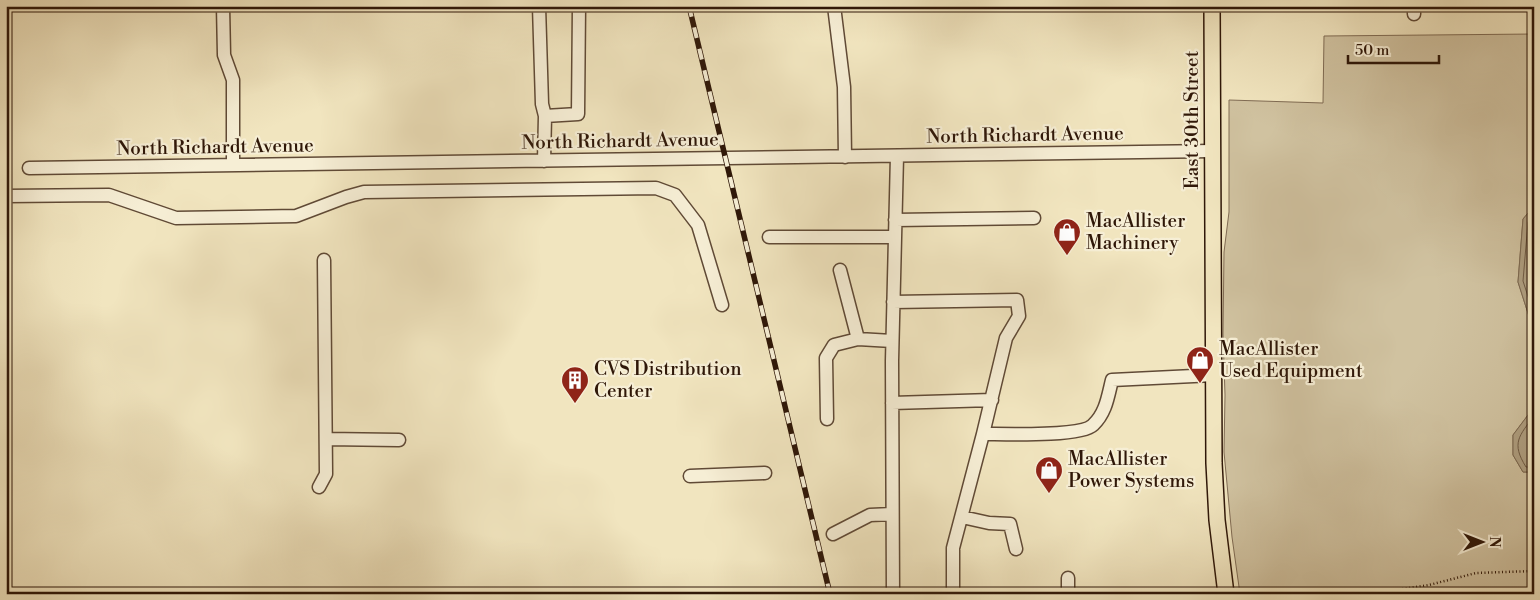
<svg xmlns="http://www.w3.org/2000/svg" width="1540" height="600" font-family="'Libre Bodoni',serif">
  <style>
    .green { fill: #d0c2a0; stroke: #806c54 }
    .water { fill: #af9f81; stroke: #7c6951 }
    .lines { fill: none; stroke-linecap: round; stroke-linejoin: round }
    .shore { stroke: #6f5b44; stroke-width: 1 }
    .minor-casing { stroke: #604a36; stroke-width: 15 }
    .major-casing { stroke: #2f1708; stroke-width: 18 }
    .path { stroke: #2f1708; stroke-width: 2.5; stroke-dasharray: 1 2.5; stroke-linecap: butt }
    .minor { stroke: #f6eed5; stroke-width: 12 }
    .major { stroke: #f1e5bf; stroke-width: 15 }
    .rail-casing { stroke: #2f1708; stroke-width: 5.5 }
    .rail { stroke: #f6eed5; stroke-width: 4; stroke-dasharray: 11; stroke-linecap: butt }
    .labels { text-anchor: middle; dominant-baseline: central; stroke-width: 4.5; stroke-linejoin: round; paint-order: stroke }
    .street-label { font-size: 19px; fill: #2f1708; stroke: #f6eed5 }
    .poi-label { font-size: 19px; fill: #2f1708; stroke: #f6eed5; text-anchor: start }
  </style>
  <rect width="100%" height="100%" fill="#f1e5bf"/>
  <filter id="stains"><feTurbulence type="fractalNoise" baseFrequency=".004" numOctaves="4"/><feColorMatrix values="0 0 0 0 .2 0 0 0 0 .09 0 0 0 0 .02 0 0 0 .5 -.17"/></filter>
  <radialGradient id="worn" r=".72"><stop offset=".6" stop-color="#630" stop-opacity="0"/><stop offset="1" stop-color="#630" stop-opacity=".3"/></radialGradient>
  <path class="green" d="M1534,34V206L1523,219L1518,282L1534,332V407L1513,435V455L1523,472H1534V594H1240L1232,537L1224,452L1225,395L1223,334L1224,252L1229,212V100L1323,103L1324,36Z"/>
  <path class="water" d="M1534,206V332L1518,282L1523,219Z
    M1534,407V472H1523L1513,455V435Z"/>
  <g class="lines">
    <path class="shore" d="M1534,214L1528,222L1523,281L1534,315
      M1534,232L1530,280L1534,294
      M1534,416C1519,436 1511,443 1526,467H1534"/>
    <g class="minor-casing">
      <path id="minor" d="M223,6L224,55L233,80V165
        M539,6L542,104L545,116L544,161
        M834,6L844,87L845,157
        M1414,6V14
        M545,116L578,114L579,6
        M29,168L1212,151
        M6,196L109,195L176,218L296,216L346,197L364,192L656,188L675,195L698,225L722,305
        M895,220L1034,218
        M769,237H895
        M840,270L858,339L892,341
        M893,302L1017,300L1019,316L1006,338L983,434
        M892,403L992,400
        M827,419L826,358L834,345L858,339
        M326,439L399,440
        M690,476L765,473
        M319,487L326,474L324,260
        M962,517L989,523L1010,524L1016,549
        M833,534L870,515L892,514
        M893,594L892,361L897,156
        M953,594V548L983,434C1004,434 1081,437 1093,425C1106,413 1108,396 1112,380L1214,375
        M1068,594V578"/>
    </g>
    <g class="major-casing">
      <path id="major" d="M1212,6L1214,463L1217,520L1226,594"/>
    </g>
    <path class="path" d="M1336,594L1395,590L1429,585L1476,573L1534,571"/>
    <use href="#minor" class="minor"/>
    <use href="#major" class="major"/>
    <g class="rail-casing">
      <path id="rail" d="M689,6L830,594"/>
    </g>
    <use href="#rail" class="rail"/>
  </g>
  <defs>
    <g id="shop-pin" transform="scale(1.4375)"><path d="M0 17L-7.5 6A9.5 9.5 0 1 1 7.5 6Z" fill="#8f2418" stroke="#f6eed5"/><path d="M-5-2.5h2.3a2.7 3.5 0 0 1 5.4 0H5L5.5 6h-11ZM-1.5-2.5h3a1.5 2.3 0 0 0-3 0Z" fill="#fff"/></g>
    <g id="building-pin" transform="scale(1.4375)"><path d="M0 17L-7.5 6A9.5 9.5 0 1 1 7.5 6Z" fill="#8f2418" stroke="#f6eed5"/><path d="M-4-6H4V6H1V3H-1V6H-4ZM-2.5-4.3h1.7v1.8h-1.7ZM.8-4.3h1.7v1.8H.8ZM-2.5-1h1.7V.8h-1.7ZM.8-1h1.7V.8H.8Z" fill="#fff"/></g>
  </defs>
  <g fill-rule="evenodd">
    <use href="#shop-pin" x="1067" y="232"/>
    <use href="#shop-pin" x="1200" y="360"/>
    <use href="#building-pin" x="575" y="380"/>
    <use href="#shop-pin" x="1049" y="470"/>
  </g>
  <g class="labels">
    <g class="street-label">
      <text transform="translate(1192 120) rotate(-90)">East 30th Street</text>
      <text transform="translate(1025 135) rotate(-1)">North Richardt Avenue</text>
      <text transform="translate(620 141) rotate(-1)">North Richardt Avenue</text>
      <text transform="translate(215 147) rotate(-1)">North Richardt Avenue</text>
    </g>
    <g class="poi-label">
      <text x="1086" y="221">MacAllister<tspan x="1086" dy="22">Machinery</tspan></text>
      <text x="1219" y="349">MacAllister<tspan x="1219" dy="22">Used Equipment</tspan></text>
      <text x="594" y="369">CVS Distribution<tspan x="594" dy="22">Center</tspan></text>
      <text x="1068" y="459">MacAllister<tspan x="1068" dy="22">Power Systems</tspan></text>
    </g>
  </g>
  <rect width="1540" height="600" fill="none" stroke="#f1e5bf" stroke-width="25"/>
  <rect x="8" y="8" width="1525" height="585" fill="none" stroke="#2f1708" stroke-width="2.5"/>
  <rect x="12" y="12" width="1515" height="575" fill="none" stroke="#2f1708"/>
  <g transform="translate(1482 542) rotate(90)" stroke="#f6eed5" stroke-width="4" paint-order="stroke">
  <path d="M0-4L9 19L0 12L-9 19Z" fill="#2f1708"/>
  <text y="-8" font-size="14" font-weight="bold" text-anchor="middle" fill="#2f1708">N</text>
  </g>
  <path d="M1348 55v8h91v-8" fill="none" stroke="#2f1708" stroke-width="2.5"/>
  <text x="1355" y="55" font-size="15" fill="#2f1708" stroke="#f6eed5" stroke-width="4" paint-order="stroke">50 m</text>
  <rect width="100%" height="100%" filter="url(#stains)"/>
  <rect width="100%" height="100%" fill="url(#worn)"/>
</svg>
